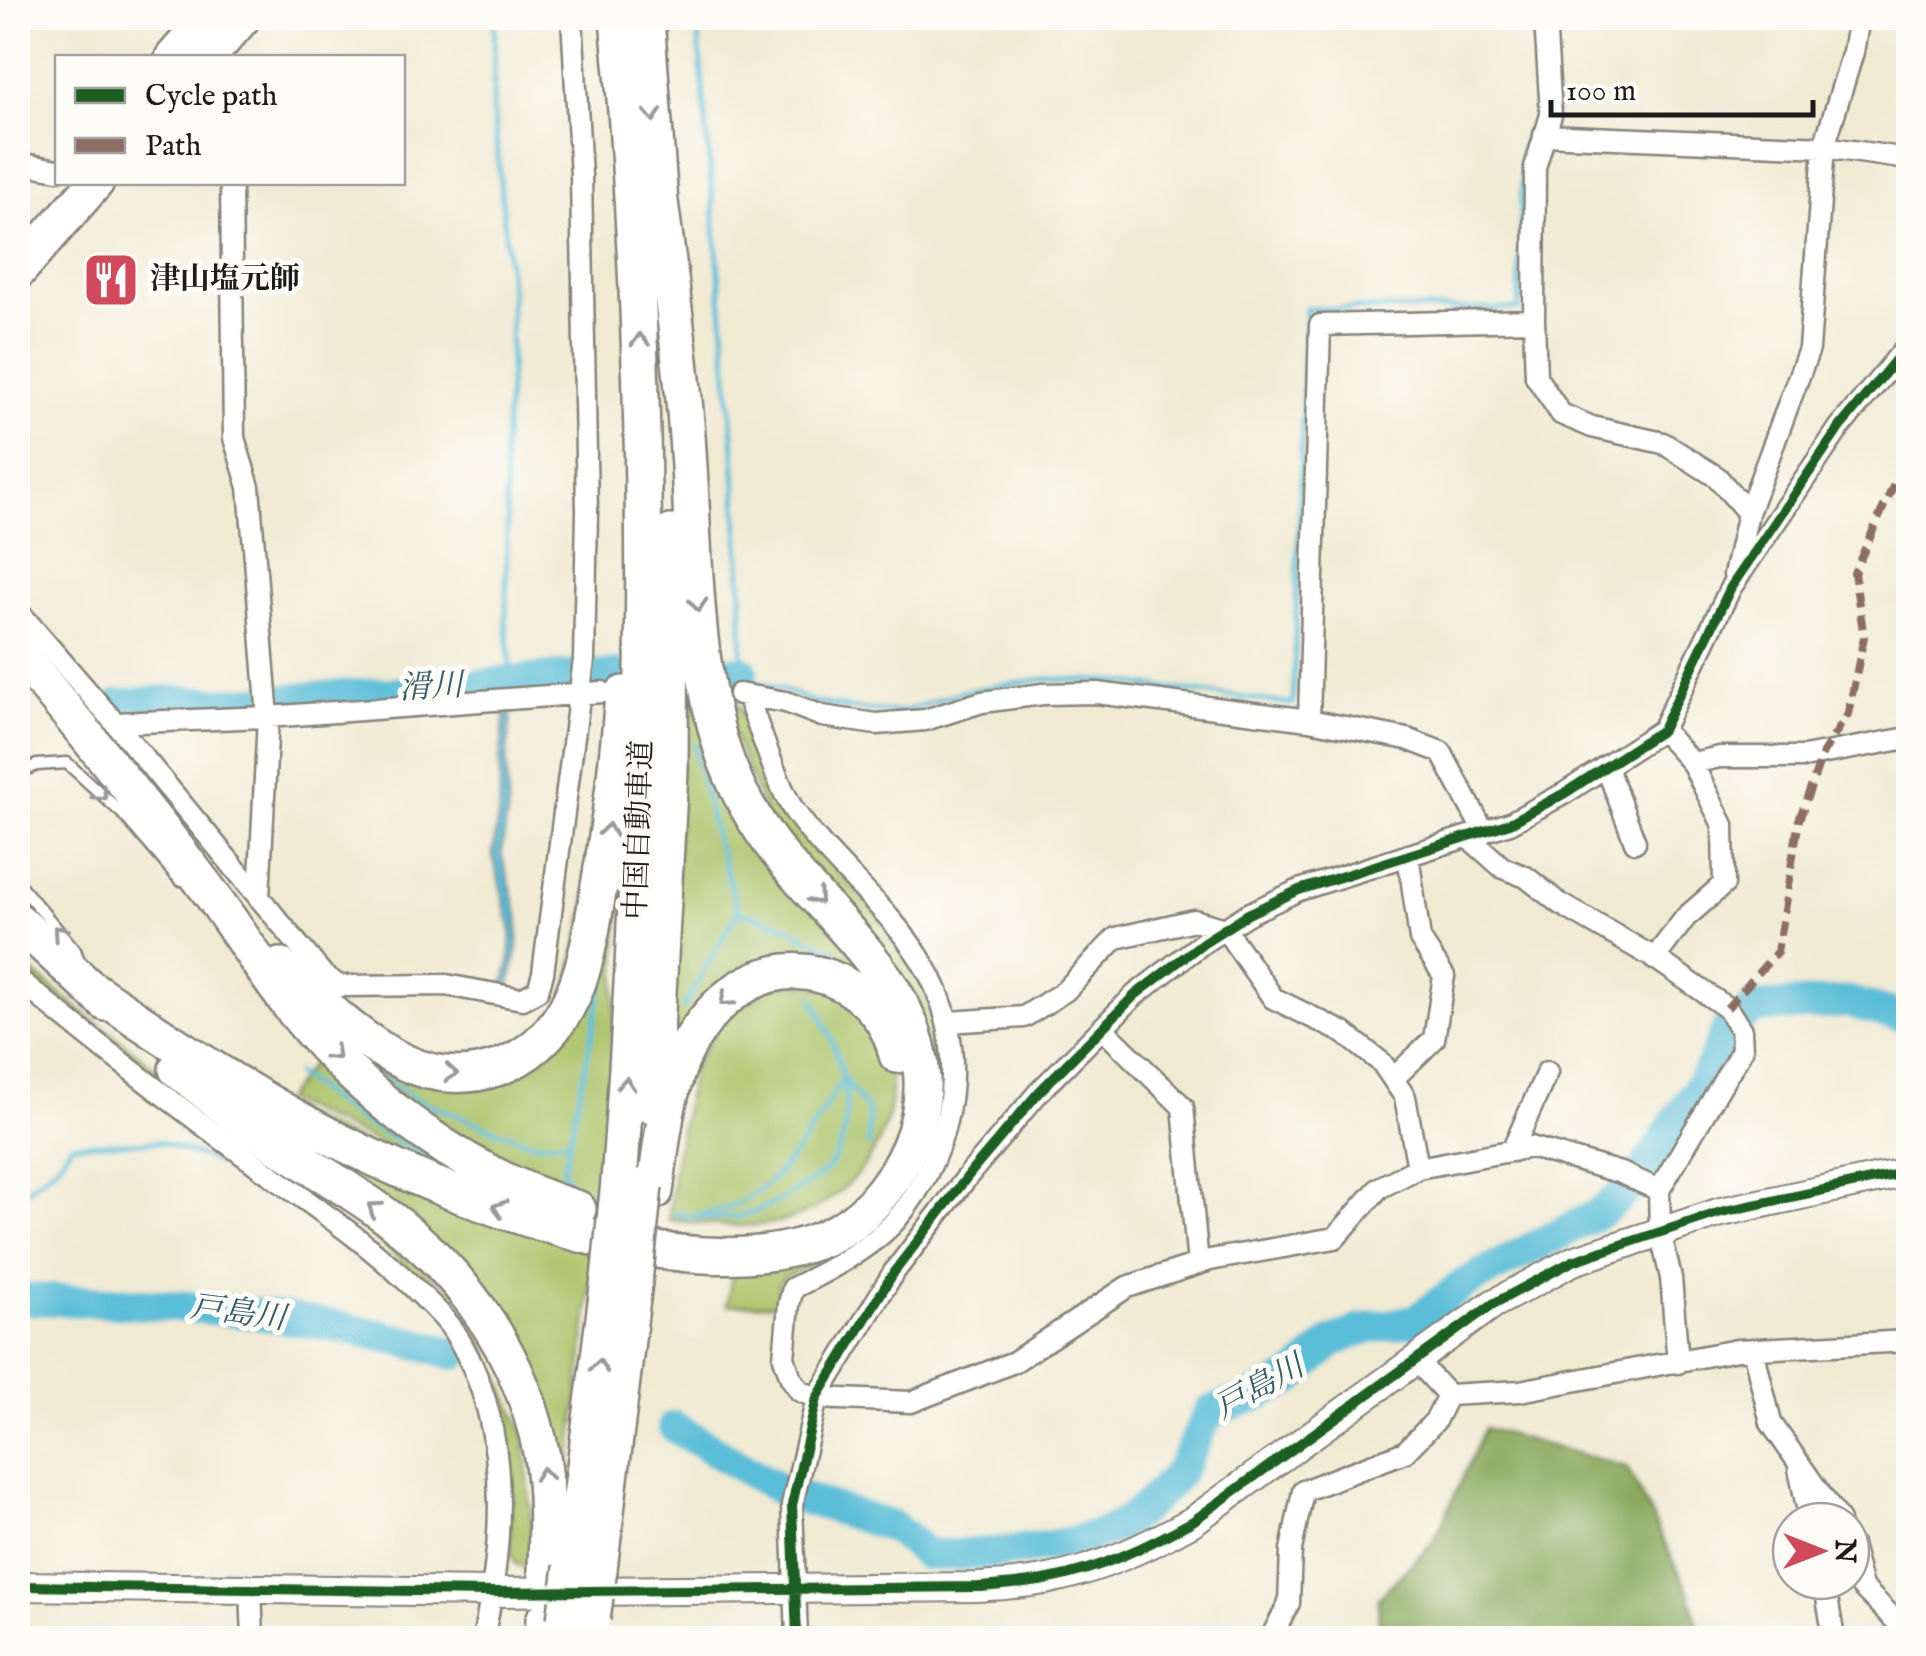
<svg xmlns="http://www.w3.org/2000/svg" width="1926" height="1656" font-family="'IM FELL English','Noto Serif JP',serif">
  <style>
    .green { fill: #abc368; stroke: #647042; stroke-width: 2.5 }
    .forest { fill: #88a95c; stroke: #52623c; stroke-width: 2.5 }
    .water { fill: #5abed8; stroke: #3b6d7a; stroke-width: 2.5 }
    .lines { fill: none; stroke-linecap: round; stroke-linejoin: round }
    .stream { stroke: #5abed8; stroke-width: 5 }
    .river { stroke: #5abed8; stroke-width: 32 }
    .lane-casing { stroke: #868378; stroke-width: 15 }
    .street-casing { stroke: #868378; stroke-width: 25 }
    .secondary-casing { stroke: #868378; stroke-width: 32 }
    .highway-casing { stroke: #868378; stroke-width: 40 }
    .lane { stroke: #fff; stroke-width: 10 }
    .street { stroke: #fff; stroke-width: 20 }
    .secondary { stroke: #fff; stroke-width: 28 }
    .highway { stroke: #fff; stroke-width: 35 }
    .highway-bridge-casing { stroke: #868378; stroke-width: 40; stroke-linecap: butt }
    .highway-bridge { stroke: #fff; stroke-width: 35 }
    .quiet { stroke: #8d6e63; stroke-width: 8; stroke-dasharray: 15 8; stroke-linecap: butt }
    .cycleway-casing { stroke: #fdfcf7; stroke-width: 16 }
    .cycleway { stroke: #1b5e20; stroke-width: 10 }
    .oneway { stroke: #999 }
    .labels { text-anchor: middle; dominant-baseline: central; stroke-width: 10; stroke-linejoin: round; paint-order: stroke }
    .poi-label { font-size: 30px; font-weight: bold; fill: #1c1c1c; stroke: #fdfcf7; text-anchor: start }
    .street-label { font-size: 30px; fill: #1c1c1c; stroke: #fdfcf7 }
    .water-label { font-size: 32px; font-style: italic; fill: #355d67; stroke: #fdfcf7 }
  </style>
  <rect width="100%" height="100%" fill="#fdfcf7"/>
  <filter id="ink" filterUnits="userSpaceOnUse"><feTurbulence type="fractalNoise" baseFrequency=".01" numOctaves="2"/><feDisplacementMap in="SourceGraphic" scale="20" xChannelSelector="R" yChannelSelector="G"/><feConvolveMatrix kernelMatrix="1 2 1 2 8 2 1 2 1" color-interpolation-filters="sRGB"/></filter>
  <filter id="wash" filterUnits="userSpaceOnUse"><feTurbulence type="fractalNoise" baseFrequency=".0048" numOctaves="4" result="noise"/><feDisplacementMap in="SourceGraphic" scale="40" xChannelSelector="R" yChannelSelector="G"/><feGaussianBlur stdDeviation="2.25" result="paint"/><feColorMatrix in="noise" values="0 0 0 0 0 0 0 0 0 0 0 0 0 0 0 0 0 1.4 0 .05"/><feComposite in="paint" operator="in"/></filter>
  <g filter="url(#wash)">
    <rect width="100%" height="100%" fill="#f1ead3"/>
    <path class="green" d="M685,652L704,727L882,991L784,960L668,1076Z
      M719,700L739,705C751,734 763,778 780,803C823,862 884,910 919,974C965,1057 943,1169 871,1230C846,1251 812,1263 784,1277L778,1284L779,1304L727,1305L733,1269L850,1236L933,1083L772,829Z
      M628,722L612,1066L599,1204L558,1191L412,1109L284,981L405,1076L554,1048Z
      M18,961L227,1124L393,1237L476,1325L525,1437L535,1571L515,1564L510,1551V1476L500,1421L450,1313L429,1286L374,1237L177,1095L32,982L18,968Z
      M775,985C790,986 808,984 821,987C845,993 865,1018 875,1038C880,1049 888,1061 890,1073C899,1138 850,1200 790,1219C752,1231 708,1224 669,1220L673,1173L692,1071L722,1018Z
      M319,1054L502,1199L284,1100Z
      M191,1067L595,1246L564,1521L510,1339Z"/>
    <path class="forest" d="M1485,1428L1627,1467L1690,1594L1701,1638H1379L1378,1598L1434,1541Z"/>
    <path class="water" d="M505,714H511L506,762L508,807L501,854L518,915V946L509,989L503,987L510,962L512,931L493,855L500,805V761Z"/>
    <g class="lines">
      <path class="stream" d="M495,18L493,108L511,293L510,371L503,452L507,523L506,620L512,683
        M697,18L733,434L742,600V671L749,682L775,687L815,702L852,709L903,712L964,691L1044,679L1109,681L1293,704L1306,309H1519L1522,147L1541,104
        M1533,18L1539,78
        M738,911L781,924L838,953
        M683,1008L738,911L714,832L694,745
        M366,1063L414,1098L495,1130L533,1143L568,1140
        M296,1074L354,1117L451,1170
        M844,1079L868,1111L869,1146
        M18,1197L57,1165L72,1144L160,1142L218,1162
        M596,1197L570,1186L563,1170L605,973
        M674,1214C729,1222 750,1220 797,1190C810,1182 826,1174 833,1161C862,1111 837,1045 813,999
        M698,1215C773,1206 805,1139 841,1082"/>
      <path class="river" d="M119,705L167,701L223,703L425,691L559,677L742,671
        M18,1299C172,1302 306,1312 455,1354
        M674,1427L784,1492L895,1528L927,1555C976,1556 1084,1549 1125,1522C1141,1512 1159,1494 1172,1480C1188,1463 1198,1433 1209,1412L1253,1397L1293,1378L1331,1343L1360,1330L1416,1320L1464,1284L1604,1210L1637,1181L1707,1074L1727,1030L1753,1008L1849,1002L1908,1018"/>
    </g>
  </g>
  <g filter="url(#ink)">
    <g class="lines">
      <g class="lane-casing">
        <path id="lane" d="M18,773L37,765L67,763L123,814L180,880
          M18,883L75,950L78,958"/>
      </g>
      <g class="street-casing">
        <path id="street" d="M1544,135L1824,147L1908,159
          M18,163L58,170
          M231,182L234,438L249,487L268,717L259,898
          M1534,320L1536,377L1561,414L1592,427L1663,443L1717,477L1748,513
          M1734,575L1748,513L1809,349L1824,147L1853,52L1859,18
          M18,611L115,723L324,976L340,986L446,985L522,999L538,990L543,973L584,660L587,512L581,176L572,18
          M739,694L786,702L822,716L876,724L925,720L982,702L1043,694L1097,693L1309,720L1407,739L1441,752L1484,832
          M747,696C759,726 777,784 793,809C830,863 886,904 921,960C973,1041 957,1150 895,1221C872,1247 824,1273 793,1288L789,1304L784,1358L791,1378L800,1391L817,1398L911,1402L1014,1362L1127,1287L1210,1260L1335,1238L1379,1188L1418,1168L1531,1147L1621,1173L1659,1190
          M1309,720L1320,325L1534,320L1535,167L1551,115L1545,18
          M115,723L268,717L602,692
          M1662,730L1692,763L1720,757H1804L1908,738
          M1606,766L1635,842
          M1469,838L1503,868L1526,877L1559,903L1658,960L1727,1008L1741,1030L1742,1050L1659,1190L1660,1231L1671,1278L1678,1363
          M1654,959L1686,917L1724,884L1723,825L1692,763
          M18,979C96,1044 175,1105 257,1165C313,1206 368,1242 417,1291C429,1303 444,1316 453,1330C512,1421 505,1538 483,1638
          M949,1022L1024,1017L1065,991L1116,938L1194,920L1225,929L1273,998L1344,1033L1382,1063L1405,1097L1418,1168
          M1103,1029L1183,1107L1198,1264
          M1393,1079L1434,1039L1444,976L1420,939L1408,855
          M1512,1151L1547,1072
          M1753,1349L1771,1423L1839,1521
          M1414,1358L1448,1395L1520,1391L1737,1350L1908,1341
          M1799,1469L1810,1521
          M1851,1545L1862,1587L1908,1633
          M1824,1581L1834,1638
          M251,1589L253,1638
          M797,1638L792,1505L817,1398L894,1272L971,1172L1038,1093L1135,995L1204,942L1248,914L1299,890L1510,823L1565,793L1662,730L1731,587L1840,427L1908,345
          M1271,1638L1289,1603L1291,1550L1303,1491L1405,1452L1435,1421L1448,1395"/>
      </g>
      <g class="secondary-casing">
        <path id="secondary" d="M18,1586L493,1592L978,1587C1002,1585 1026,1584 1049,1579C1100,1569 1148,1546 1193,1521L1493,1304L1573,1261L1721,1212L1908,1172"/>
      </g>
      <g class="highway-casing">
        <path id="highway" d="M618,18C655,407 649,792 619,1181
          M646,18L661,216
          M173,58L208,18
          M207,58L242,18
          M18,271L96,182
          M18,652C81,728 143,804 203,883C235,925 262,971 295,1012C367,1101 468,1176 578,1209
          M18,921L106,1003
          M280,966C319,1001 358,1041 406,1063C468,1091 535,1066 567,1007C585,974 591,934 597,898C609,830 618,762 623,694
          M89,987C170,1042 251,1096 339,1141C461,1203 763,1326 873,1203C905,1167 924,1127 922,1079C918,987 837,926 784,860C757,827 735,789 722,749C694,659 695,560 689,467C684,376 671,285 659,194
          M177,1069C207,1093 236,1117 268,1139C308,1166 351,1189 389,1218C467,1276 524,1360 542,1457C548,1494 547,1533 546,1571
          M652,1105L670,771L671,533
          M655,1191C662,1143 666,1085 690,1042C704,1019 724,996 749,983C810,951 883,990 897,1055
          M572,1567L609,1279
          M599,1569L634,1282
          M543,1638L544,1620"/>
      </g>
      <use href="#lane" class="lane"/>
      <use href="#street" class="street"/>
      <use href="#secondary" class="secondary"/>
      <use href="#highway" class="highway"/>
      <g class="highway-bridge-casing">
        <path id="highway-bridge" d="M609,1279L619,1181
          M634,1282L644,1186
          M592,1618L599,1569
          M565,1620L572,1567"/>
      </g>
      <use href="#highway-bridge" class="highway-bridge"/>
      <path class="quiet" d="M1727,1008L1777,952L1799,820L1823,753L1848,714L1864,637L1854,573L1908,453"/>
      <g class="cycleway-casing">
        <path id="cycleway" d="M18,1586L493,1592L978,1587C1002,1585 1026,1584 1049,1579C1100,1569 1148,1546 1193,1521L1493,1304L1573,1261L1721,1212L1908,1172
          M797,1638L792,1505L817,1398L894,1272L971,1172L1038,1093L1135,995L1204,942L1248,914L1299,890L1510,823L1565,793L1662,730L1731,587L1840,427L1908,345"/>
      </g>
      <use href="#cycleway" class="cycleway"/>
    </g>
    <defs><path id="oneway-chevron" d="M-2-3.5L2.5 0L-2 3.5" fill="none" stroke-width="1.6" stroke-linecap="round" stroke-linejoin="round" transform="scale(2.5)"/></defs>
    <g class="oneway">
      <use href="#oneway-chevron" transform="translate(653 115) rotate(86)"/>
      <use href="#oneway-chevron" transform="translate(640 340) rotate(-92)"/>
      <use href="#oneway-chevron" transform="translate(698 605) rotate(86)"/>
      <use href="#oneway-chevron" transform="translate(101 794) rotate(42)"/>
      <use href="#oneway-chevron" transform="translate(608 830) rotate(-82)"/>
      <use href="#oneway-chevron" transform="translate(817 898) rotate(49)"/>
      <use href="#oneway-chevron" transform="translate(59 932) rotate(-131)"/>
      <use href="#oneway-chevron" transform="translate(726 1000) rotate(139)"/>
      <use href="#oneway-chevron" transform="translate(334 1054) rotate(44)"/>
      <use href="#oneway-chevron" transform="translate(451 1073) rotate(5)"/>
      <use href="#oneway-chevron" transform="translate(626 1084) rotate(-86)"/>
      <use href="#oneway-chevron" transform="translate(374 1208) rotate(-145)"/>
      <use href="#oneway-chevron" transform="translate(499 1208) rotate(-161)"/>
      <use href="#oneway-chevron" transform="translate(599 1366) rotate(-83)"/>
      <use href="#oneway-chevron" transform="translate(543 1474) rotate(-96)"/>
    </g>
  </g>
  <defs>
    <g id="restaurant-square" transform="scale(2.875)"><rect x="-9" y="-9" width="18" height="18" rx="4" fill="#d1495b" stroke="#fdfcf7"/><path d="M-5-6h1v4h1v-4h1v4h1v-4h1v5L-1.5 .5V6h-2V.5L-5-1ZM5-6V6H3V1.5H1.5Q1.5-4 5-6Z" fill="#fff"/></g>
  </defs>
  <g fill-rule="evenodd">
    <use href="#restaurant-square" x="111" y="280"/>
  </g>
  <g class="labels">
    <g class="poi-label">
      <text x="150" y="280">津山塩元師</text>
    </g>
    <g class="street-label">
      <text transform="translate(640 830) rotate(-88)">中国自動車道</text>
    </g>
    <g class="water-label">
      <text transform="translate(431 688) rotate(-3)">滑川</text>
      <text transform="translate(238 1314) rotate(7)">戸島川</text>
      <text transform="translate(1260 1388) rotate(-29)">戸島川</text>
    </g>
  </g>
  <rect width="1926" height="1656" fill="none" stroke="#fdfcf7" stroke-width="60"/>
  <rect x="55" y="55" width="350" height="130" fill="#fdfcf7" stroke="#a3a29f" stroke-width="2.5"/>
  <rect x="75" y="88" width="50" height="15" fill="#1b5e20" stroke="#a3a29f" stroke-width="2.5"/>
  <text x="145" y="105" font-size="30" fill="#1c1c1c">Cycle path</text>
  <rect x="75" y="138" width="50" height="15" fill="#8d6e63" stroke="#a3a29f" stroke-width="2.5"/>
  <text x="145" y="155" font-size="30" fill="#1c1c1c">Path</text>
  <g transform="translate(1821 1551) rotate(90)"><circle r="48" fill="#fdfcf7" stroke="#a3a29f" stroke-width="2.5"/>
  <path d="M0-8L18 38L0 25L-18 38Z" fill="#d1495b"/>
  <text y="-15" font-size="28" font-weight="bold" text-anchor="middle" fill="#1c1c1c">N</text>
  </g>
  <path d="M1551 100v15h262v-15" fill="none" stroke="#1c1c1c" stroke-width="5"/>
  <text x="1566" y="100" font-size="30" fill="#1c1c1c" stroke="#fdfcf7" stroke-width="8" paint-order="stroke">100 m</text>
</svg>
